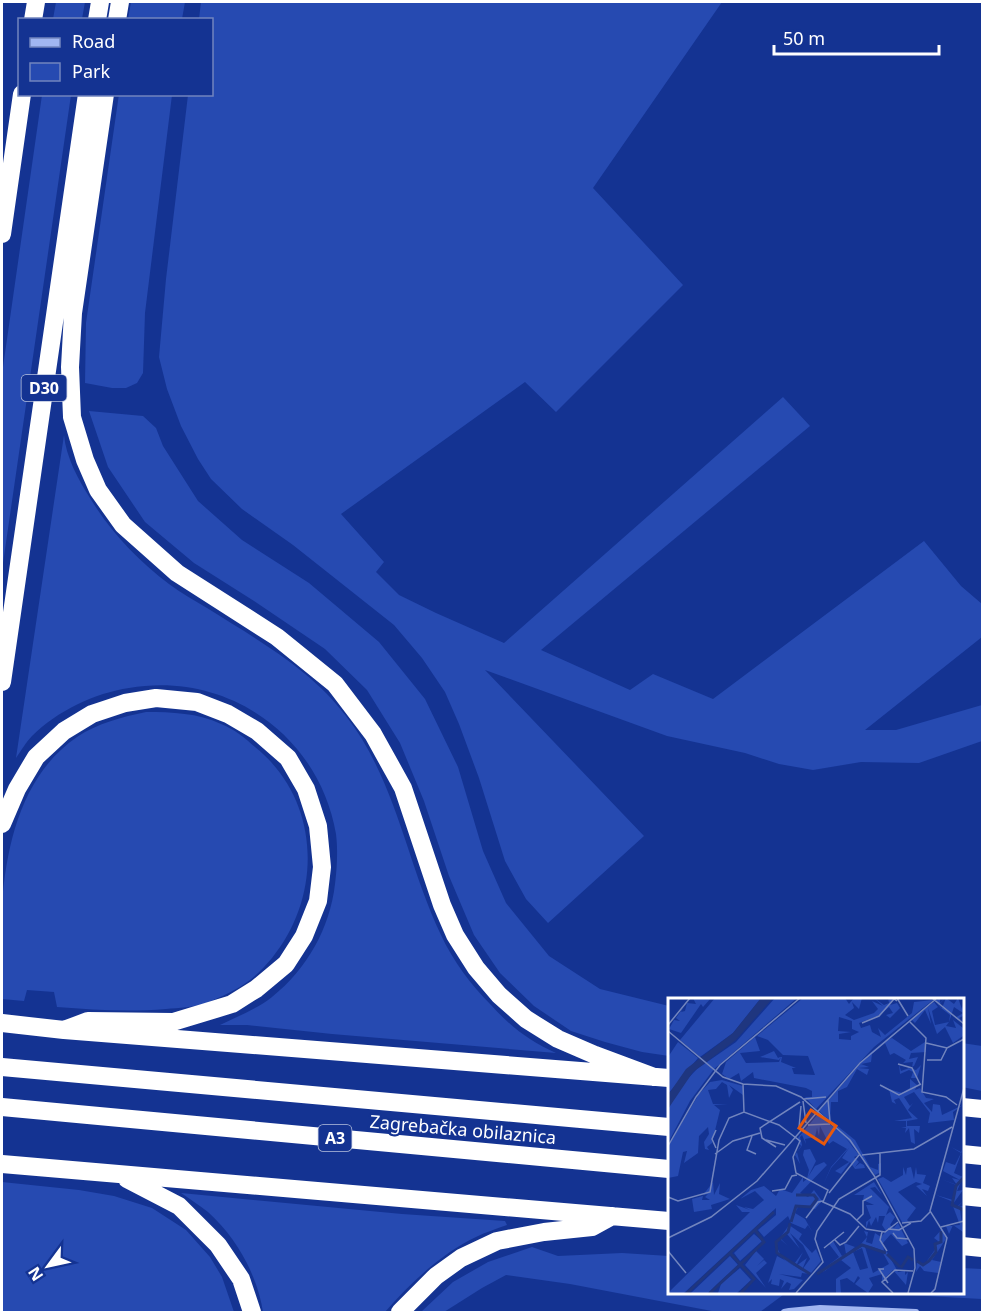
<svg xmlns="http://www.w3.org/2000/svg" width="984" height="1314" font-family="'Noto Sans',sans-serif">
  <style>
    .green { fill: #264ab1 }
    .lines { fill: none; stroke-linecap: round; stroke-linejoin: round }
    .street { stroke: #a1b6f1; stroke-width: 6 }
    .highway { stroke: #fff; stroke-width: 18 }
    .labels { text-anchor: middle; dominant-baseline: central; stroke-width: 4.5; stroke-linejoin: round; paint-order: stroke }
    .shield { fill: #143392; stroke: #b8c2de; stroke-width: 1.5 }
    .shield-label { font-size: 16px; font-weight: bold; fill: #fff }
    .street-label { font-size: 18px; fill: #fff; stroke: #143392 }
    .inset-river { fill: none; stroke: #1f367f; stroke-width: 3 }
    .inset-road { fill: none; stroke: #7285be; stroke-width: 1.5 }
    .view { fill: #e8590c; fill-opacity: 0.15; stroke: #e8590c; stroke-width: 3 }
    .inset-edge { fill: none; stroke: #fff; stroke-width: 3 }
  </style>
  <rect width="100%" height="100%" fill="#143392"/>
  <path class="green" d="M56,2H85L82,19H53Z
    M131,2H185L182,19H128Z
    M201,2H722L593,188L683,285L556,412L525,382L341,514L384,562L376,572L399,595L436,613L504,643L783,397L810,426L541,650L630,690L653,674L713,699L924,541L961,586L982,604V637L865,730H896L982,705V741L919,763L861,762L813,770L779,764L745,753L667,736L485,670L644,836L548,923L526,899L505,861L479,778L459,724L445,692L422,658L394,625L293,545L242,509L211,479L198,459L181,426L167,389L159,357L166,279L188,95L212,94V20L199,19Z
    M119,94L172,95L145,313L143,373L137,383L126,388H112L85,383L86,323Z
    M42,95H71L2,570V374Z
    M89,411L143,416L156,428L163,446L198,501L242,540L309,583L379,642L425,699L458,767L483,851L506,903L549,956L600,989L669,1006V1056L642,1052L605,1042L571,1031L534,1006L500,973L474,935L449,876L424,801L400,743L367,690L325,649L257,603L194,563L145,522L108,467Z
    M64,435C66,457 78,479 90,498C110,531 137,560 169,584C181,593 194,600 207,608C256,639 311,669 346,716C396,780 407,864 441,935C453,961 471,985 491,1005C510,1026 530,1042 556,1053L332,1034L247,1025H220C238,1016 257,1009 272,997C307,969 330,928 335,884C337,868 338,850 336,834C319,735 227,671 129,688C95,693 57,711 32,736C26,742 21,751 16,758Z
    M146,712C172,712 198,713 221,724C234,729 245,738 255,747C320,799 324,894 272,958C266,965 258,974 250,980C237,990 221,997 206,1003C194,1007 179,1008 166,1009C129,1012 94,1010 57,1007L54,992L27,990L24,1001L2,999C2,968 0,934 2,903C7,841 23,774 77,737C98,723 122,717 146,712Z
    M962,1043L982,1046V1091L962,1087Z
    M2,1182L79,1190L114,1196L152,1208L186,1230L210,1257L222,1277L234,1312H2Z
    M181,1193L402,1214L505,1221L507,1225C496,1229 486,1232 476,1237C442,1253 409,1284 385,1312H263C257,1275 237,1238 208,1212C199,1205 190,1199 181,1193Z
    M532,1247L558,1256L622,1253L669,1256V1292H787L760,1312H717L570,1284L506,1275L482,1288L444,1312H421L453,1282L488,1262Z
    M962,1268L982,1269V1299L851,1292H962Z"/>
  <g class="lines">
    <path class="street" d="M784,1312L789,1311L820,1308L916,1312"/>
    <path class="highway" d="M33,20L36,2
      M97,20L100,2
      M117,20L120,2
      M105,94L73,313L70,367L72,417L85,460L98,490L123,525L177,573L277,637L335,684L373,734L403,788L442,905L455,935L476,968L499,995L526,1019L558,1039L595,1055L654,1077
      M2,234L22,94
      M2,682L87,94
      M2,824L17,789L36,757L64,731L92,714L125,703L156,698L197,702L228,714L257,731L288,758L306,789L318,826L322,867L318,901L304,936L286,964L256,989L232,1004L173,1022L88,1021L64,1030
      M2,1023L64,1030L669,1078
      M2,1067L669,1127
      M2,1107L669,1169
      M962,1107L982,1109
      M962,1154L982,1156
      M2,1164L669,1221
      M127,1179L179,1206L218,1245L241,1279L252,1312
      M962,1196L982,1198
      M962,1246L982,1248
      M400,1312L436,1276L461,1258L497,1241L544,1232L592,1227L612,1216"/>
  </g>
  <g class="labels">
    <g class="shield">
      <rect x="21.5" y="375" width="45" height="26" rx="4.5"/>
      <rect x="318.5" y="1125" width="33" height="26" rx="4.5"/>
    </g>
    <g class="shield-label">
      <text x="44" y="388">D30</text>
      <text x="335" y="1138">A3</text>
    </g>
    <g class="street-label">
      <text transform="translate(463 1129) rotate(5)">Zagrebačka obilaznica</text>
    </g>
  </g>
  <g transform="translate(668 998)">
    <rect width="296" height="296" fill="#143392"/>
    <path d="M25,0H43L35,9L33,6L13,35L1,31L6,22L12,23L8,20L15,10L13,14L17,13L19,5L28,6ZM47,0H93L65,35L32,59L12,42ZM107,0H129L46,71L22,103L0,145V111L12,89L29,71L68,44ZM135,0H177L181,6L186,0H194L191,11L184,4L186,10L177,17L186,22L206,15L210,11L204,3L215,8L206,0L216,7L221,5L220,0H227L222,7L229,5L232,10L222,20L218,17L225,15L221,9L212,17L191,25L193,30L202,27L204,34L213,39L210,30L217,37L244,15L246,4L265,2L206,49L148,111L137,99H144V93L138,90L86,80L85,74L73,83L71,75L61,81L54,76L58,64L87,39L92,53L72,55L78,65L111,64L113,59L111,62L92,59L106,53L110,60L112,59H114L113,64L128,70H124L126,76L147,77L140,58L115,57L100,42L89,38ZM171,19L184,23V31L191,34L183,38V42L171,41V36L183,34L170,33ZM272,0V5L277,0L271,7L274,10L278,0L286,6L290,0L294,11L295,7V18L291,20L295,24L287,20L295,15L286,9L281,24L278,28L288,30L285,22L295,30V38L285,45L277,29L269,36L260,10L263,26L257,12L247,25L244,22L219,42L224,40L243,53L257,44L258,54L243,55L241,61L250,59L246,68L240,70L248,72L253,67L249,80H243L245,74L241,72L232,76L231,66L233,73L244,69L245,64L235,65L238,62L226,55L222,57L217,45L204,56L203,64L193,66L201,69L190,70L201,71L199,77L189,71L179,89L170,93V104H163L162,122L187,142L202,169L210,172V166L213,165V174L207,177L199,166L205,178L191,155L176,138L191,157L186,159L191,164L187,169L192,165L196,167L197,170L187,171L182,164L173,176L167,173L181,164L174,160L181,150L163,170L155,187L163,169L179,151L165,143L161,146L152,128L151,138L149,130L147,139L137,141L138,146L134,137L132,139L134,147L133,149L129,154L132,166L127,157L133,148L129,141L150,116L172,135L150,115L173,133L151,113L201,56L230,32L266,4L270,9L264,13L267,27L281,24L282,17L273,10L267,3ZM10,44L30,60L0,96V59ZM242,81L249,87L247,92L252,90L258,100L266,101L256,105L264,114L265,106L272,107L274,117L295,107L285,114L286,122L260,125L262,115L246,94L236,99L242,108L245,105L240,112L250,121L239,123V128H252L251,135L246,131L247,146L243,144L241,130L237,135L238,130L233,129H238V123H226L244,120L231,100L226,102L228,106L224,104L221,91L234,95L242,90ZM54,82L75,88V97L61,87L65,92L61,100L59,87L54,84L48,91L40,92L45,106L60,107H46L52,112L44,145L39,149L41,152L37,151L36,144L41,136L40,129L31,138L30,155L16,165L19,153L15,154L10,178L0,180V148L31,96L42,84ZM283,149L293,154L295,150L286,175L295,179L289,193L295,192L285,206L289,209L295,203L290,209L295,208V212L292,211L295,234L285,227L281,236L278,228L292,227L283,203L268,197L285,202L288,187L273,181L289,187L284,180L292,182L275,173L278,164L287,167L293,155ZM142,151L148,163L140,179L147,168L156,164L159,167L132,195L140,199L146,192L154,203L147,211L131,207L127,215L137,221L145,235L140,227L137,231L123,225L120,218L96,239L90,232L108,217V210L16,295H0L82,214H74L68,207L82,212L76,209L85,211L96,202L87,193L72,201L83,192L96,188L108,198L112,191L124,195L135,179V184L139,181L141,172L135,157L136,152ZM235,169L238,177L239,170L243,169L246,181L248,169L249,176L258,177L255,185L262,188L260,193L254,191L259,198L248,188L254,186L248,184L230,194L248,210L239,222L242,225L234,224L210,181L215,179L223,184L235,177ZM45,184L46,197L52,185L51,196L62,201L43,207L44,211L26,214L24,201L35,198L34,202H42L37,199L40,196L35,197ZM206,184L214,197L207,189L202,190L221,209L218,217L222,214L227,219L222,227L226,230L230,225L240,245L234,248L223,236L215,245L216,253L193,246L199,239L196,233L200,234L198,244L204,246L207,235L213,239L218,233L214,227L217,218H211L210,225L208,219L203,228L201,222L198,231V224L203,220L198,207H206L195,202L196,197H186ZM121,227L134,236L131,241L144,255L148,251L153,263L143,275L133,272L118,263L111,257L109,254L108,247L113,258L126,266L135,254L128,268L139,260L134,272L142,261L135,247L122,235L132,251L119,236L113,241L120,248L112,241L108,246ZM274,231L278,241L264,262L273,264L270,275L256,273L252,268L248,274L249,264L256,267L266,253L270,243L266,240ZM86,236L94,243L72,263L66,255ZM165,243L174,258L178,256L176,245L187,249L157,273L150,275L171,259L161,246ZM196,247L201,248L197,249L205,275L221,266L215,255L202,248L219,254L230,274L237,273V277L240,274L238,287L225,272L214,283V276L201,280L205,287L200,295L187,286L192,280L190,278L186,285L179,280L172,282L173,295H168V281L183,270L173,262L164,267ZM194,250L200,270L192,272L185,254ZM88,253L96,261L89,268L96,262L99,265L88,275L98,290L77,267ZM62,258L70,267L48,287L40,295H23ZM109,258L142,276L134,275L133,279L111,276L135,282L126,291L121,292L123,286L119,284L113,291L116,283L112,281L111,288L103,286L104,281L100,285ZM72,270L83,282L69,295H50L53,286Z" fill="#264ab1" fill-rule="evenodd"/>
    <path d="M93,0H105L68,42L25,74L0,111V97L18,71L65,35Z" fill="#1f367f"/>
    <path class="inset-river" d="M296,179L288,188L284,207L296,212M123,224L128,208L143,209L149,201L146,197H128M122,225L120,234L108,244L109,255L142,276M62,255L86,281L73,295M219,256L232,269M249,263L255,267L261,263L268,254L267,246L273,244V233M233,270L240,259L245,262M149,276L194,247L218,255M19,295L106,214M42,295L96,244L87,232"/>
    <path class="inset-road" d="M229,0L240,18M264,0L296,26M242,24L258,40L254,94L278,99L289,107M194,25L211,18L226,1L229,3M0,27L22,0M0,33L55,79L75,86M258,45L279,50L296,41M259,62H273L279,50M230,66L244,70L252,86M75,86L76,114M75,86L108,88L133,99L182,142L207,179M212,87L231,97L253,86M136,101L158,99M160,102L162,123M135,103L138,125M140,127L162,126M131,130L133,108M84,138L79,152L88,156M98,142L117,147M0,148L28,99L52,67L132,0M108,149L94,140L92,130L132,104M48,150L44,141L48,132M47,156L65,143L92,135M194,157L246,151L284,129M207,179L246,251L247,270L240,295M104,193L117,191L124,178L129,177M161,195L191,157M0,199L10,203L42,194L51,142L61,120L76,114L111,127L132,143L125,159L128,175L160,192L155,204L182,216L198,231L217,234L230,224M138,220L150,204L155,203M189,222L195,216V203L204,198M234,225L253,223L262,214M273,229L296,223M220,231L231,232L243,225M214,234L212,242L219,253M225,235L229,240L241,241M0,240L43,219L89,183L192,65L269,0M167,242L172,247L178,244L191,228M156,250L176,234M0,253L18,275M216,271H211L220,285M128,295L155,264L147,241L149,233L171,201L212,177V155M225,295L214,284L227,272L245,273M263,295L267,291L279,240L262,213L296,90"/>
    <path class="view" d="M143,112L168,128L156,146L131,130Z"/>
    <rect width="296" height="296" class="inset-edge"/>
  </g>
  <rect width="984" height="1314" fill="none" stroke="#ffffff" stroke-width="6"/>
  <rect x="18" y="18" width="195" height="78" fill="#143392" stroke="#7285be" stroke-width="1.5"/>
  <rect x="30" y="38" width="30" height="9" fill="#a1b6f1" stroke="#7285be" stroke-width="1.5"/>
  <text x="72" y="48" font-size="18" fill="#ffffff">Road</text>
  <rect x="30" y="63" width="30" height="18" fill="#264ab1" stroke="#7285be" stroke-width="1.5"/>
  <text x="72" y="78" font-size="18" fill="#ffffff">Park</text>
  <g transform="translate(48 1266) rotate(237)" stroke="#143392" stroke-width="4.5" paint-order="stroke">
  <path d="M0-4.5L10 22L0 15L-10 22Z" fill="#ffffff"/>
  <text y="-9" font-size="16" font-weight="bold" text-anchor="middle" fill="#ffffff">N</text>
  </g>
  <path d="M774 45v9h165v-9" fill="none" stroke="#ffffff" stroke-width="3"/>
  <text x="783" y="45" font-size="18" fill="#ffffff" stroke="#143392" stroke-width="4.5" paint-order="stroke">50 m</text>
</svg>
